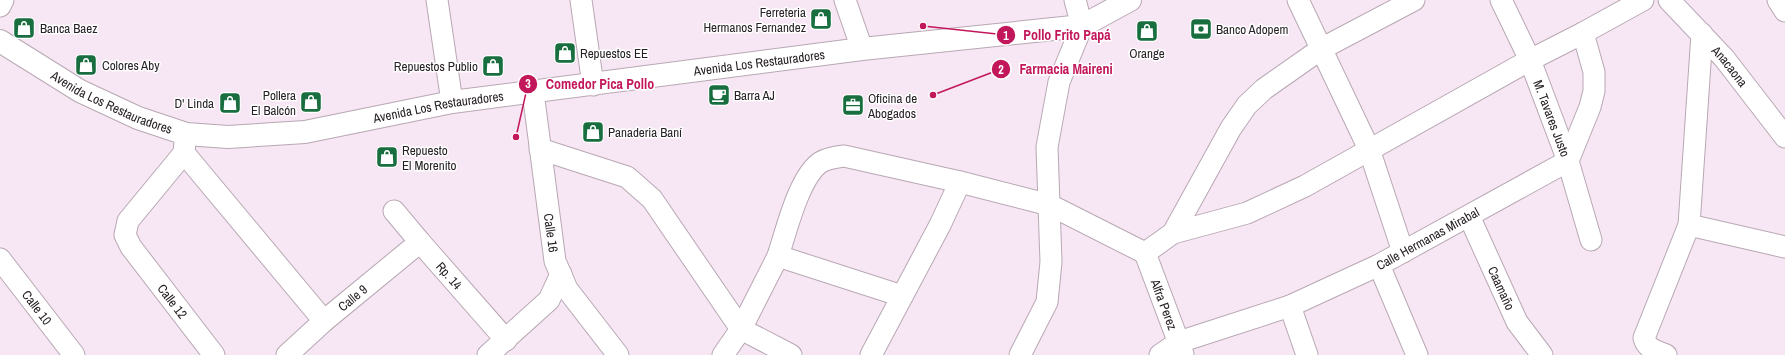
<svg xmlns="http://www.w3.org/2000/svg" width="1785" height="355" font-family="'Archivo Narrow',sans-serif">
  <style>
    .lines { fill: none; stroke-linecap: round; stroke-linejoin: round }
    .minor-casing { stroke: #b8a8b4; stroke-width: 23 }
    .tertiary-casing { stroke: #b8a8b4; stroke-width: 24 }
    .minor { stroke: #fff; stroke-width: 21 }
    .tertiary { stroke: #fff; stroke-width: 22 }
    .labels { text-anchor: middle; dominant-baseline: central; stroke-width: 3; stroke-linejoin: round; paint-order: stroke }
    .poi-label { font-size: 13px; fill: #272125; stroke: #fff; text-anchor: start }
    .street-label { font-size: 13px; fill: #272125; stroke: #fff }
    .leader { fill: none; stroke: #c2185b; stroke-width: 1.5 }
    .callout-dot { fill: #c2185b; stroke: #fff; stroke-width: 1.5 }
    .mark-label { font-size: 12px; text-anchor: middle; font-weight: bold; fill: #fff }
    .callout-label { font-size: 14px; text-anchor: middle; font-weight: bold; fill: #c2185b; stroke: #fff; stroke-width: 3; stroke-linejoin: round; paint-order: stroke }
  </style>
  <rect width="100%" height="100%" fill="#f7e6f3"/>
  <g class="lines">
    <g class="minor-casing">
      <g id="minor">
        <path d="M437,0L452,102"/>
        <path d="M581,0L593,85"/>
        <path d="M845,0L862,49"/>
        <path d="M1298,0L1369,149L1403,252"/>
        <path id="s1" d="M1501,0L1530,60L1568,161L1591,240"/>
        <path id="s2" d="M1669,0L1724,58L1785,137"/>
        <path d="M1778,0L1785,11"/>
        <path d="M0,6L3,0"/>
        <path id="s3" d="M533,92L555,261L567,289L618,355"/>
        <path d="M185,141L184,153L324,321"/>
        <path d="M540,149L627,177L652,199L741,329L791,355"/>
        <path id="s4" d="M184,153L128,221L125,235L131,247L214,355"/>
        <path id="s5" d="M394,211L420,242L506,340"/>
        <path id="s6" d="M1469,216L1517,322L1542,355"/>
        <path d="M1689,225L1785,247"/>
        <path d="M1173,233L1247,213L1305,186L1530,60L1583,33L1643,0"/>
        <path d="M1145,253L1173,233L1231,128L1247,105L1264,89L1321,49L1414,0"/>
        <path id="s7" d="M1145,253L1183,354"/>
        <path d="M778,256C786,232 799,176 821,162C828,158 836,157 844,156L960,182L1050,205L1145,253"/>
        <path id="s8" d="M0,259L74,355"/>
        <path d="M1379,265L1417,355"/>
        <path d="M1290,306L1307,355"/>
        <path id="s9" d="M287,355L324,321L420,242"/>
        <path d="M488,355L549,300L561,274"/>
        <path d="M723,355L741,329L778,256L902,296"/>
        <path d="M871,355L940,225L960,182"/>
        <path d="M1020,355L1047,302L1051,262L1047,147L1059,82L1082,26L1075,0"/>
        <path id="s10" d="M1160,355L1179,342L1290,306L1379,265L1568,161L1590,107L1594,91V72L1583,33"/>
        <path d="M1666,355C1656,351 1647,349 1644,338L1689,225L1702,34"/>
      </g>
    </g>
    <g class="tertiary-casing">
      <g id="tertiary">
        <path id="s11" d="M0,41L80,91L138,118L186,134L228,137L305,132L452,102L862,49L1082,26L1130,0"/>
      </g>
    </g>
    <use href="#minor" class="minor"/>
    <use href="#tertiary" class="tertiary"/>
  </g>
  <defs>
    <g id="shop-square" transform="scale(1.15)"><rect x="-9" y="-9" width="18" height="18" rx="4" fill="#196e40" stroke="#fff"/><path d="M-5-2.5h2.3a2.7 3.5 0 0 1 5.4 0H5L5.5 6h-11ZM-1.5-2.5h3a1.5 2.3 0 0 0-3 0Z" fill="#fff"/></g>
    <g id="bank-square" transform="scale(1.15)"><rect x="-9" y="-9" width="18" height="18" rx="4" fill="#196e40" stroke="#fff"/><path d="M-6-4H6V4H-6ZM0-2.3a2.3 2.3 0 1 0 0 4.6a2.3 2.3 0 1 0 0-4.6Z" fill="#fff"/></g>
    <g id="cafe-square" transform="scale(1.15)"><rect x="-9" y="-9" width="18" height="18" rx="4" fill="#196e40" stroke="#fff"/><path d="M-5.5-4.5H6V0H3Q3 3.5 0 3.5H-2.5Q-5.5 3.5-5.5 0ZM3-3.2v2h1.7v-2ZM-6 4.5H4V6H-6Z" fill="#fff"/></g>
    <g id="office-square" transform="scale(1.15)"><rect x="-9" y="-9" width="18" height="18" rx="4" fill="#196e40" stroke="#fff"/><path d="M-6-3h4V-5.5h4V-3h4V5H-6ZM-1-4.5V-3h2v-1.5ZM-6 0V1H6V0Z" fill="#fff"/></g>
  </defs>
  <g fill-rule="evenodd">
    <use href="#shop-square" x="821" y="19"/>
    <use href="#shop-square" x="24" y="28"/>
    <use href="#bank-square" x="1201" y="29"/>
    <use href="#shop-square" x="1147" y="31"/>
    <use href="#shop-square" x="565" y="53"/>
    <use href="#shop-square" x="86" y="65"/>
    <use href="#shop-square" x="493" y="66"/>
    <use href="#cafe-square" x="719" y="95"/>
    <use href="#shop-square" x="311" y="102"/>
    <use href="#shop-square" x="230" y="103"/>
    <use href="#office-square" x="853" y="105"/>
    <use href="#shop-square" x="593" y="132"/>
    <use href="#shop-square" x="387" y="157"/>
  </g>
  <g class="labels">
    <g class="poi-label">
      <text x="806" y="12" text-anchor="end">Ferreteria<tspan x="806" dy="15">Hermanos Fernandez</tspan></text>
      <text x="40" y="28">Banca Baez</text>
      <text x="1216" y="29">Banco Adopem</text>
      <text x="580" y="53">Repuestos EE</text>
      <text x="1147" y="53" text-anchor="middle">Orange</text>
      <text x="102" y="65">Colores Aby</text>
      <text x="478" y="66" text-anchor="end">Repuestos Publio</text>
      <text x="296" y="95" text-anchor="end">Pollera<tspan x="296" dy="15">El Balcón</tspan></text>
      <text x="734" y="95">Barra AJ</text>
      <text x="868" y="98">Oficina de<tspan x="868" dy="15">Abogados</tspan></text>
      <text x="214" y="103" text-anchor="end">D' Linda</text>
      <text x="608" y="132">Panaderia Baní</text>
      <text x="402" y="150">Repuesto<tspan x="402" dy="15">El Morenito</tspan></text>
    </g>
    <g class="street-label">
      <text stroke="none"><textPath href="#s11" startOffset="788">Avenida Los Restauradores</textPath></text>
      <text stroke="none"><textPath href="#s2" startOffset="90">Anacaona</textPath></text>
      <text stroke="none"><textPath href="#s11" startOffset="128">Avenida Los Restauradores</textPath></text>
      <text stroke="none"><textPath href="#s11" startOffset="464">Avenida Los Restauradores</textPath></text>
      <text stroke="none"><textPath href="#s1" startOffset="129">M. Tavares Justo</textPath></text>
      <text stroke="none"><textPath href="#s3" startOffset="142">Calle 16</textPath></text>
      <text stroke="none"><textPath href="#s10" startOffset="293">Calle Hermanas Mirabal</textPath></text>
      <text stroke="none"><textPath href="#s5" startOffset="85">Rp. 14</textPath></text>
      <text stroke="none"><textPath href="#s6" startOffset="79">Caamaño</textPath></text>
      <text stroke="none"><textPath href="#s9" startOffset="87">Calle 9</textPath></text>
      <text stroke="none"><textPath href="#s4" startOffset="184">Calle 12</textPath></text>
      <text stroke="none"><textPath href="#s7" startOffset="55">Alfra Perez</textPath></text>
      <text stroke="none"><textPath href="#s8" startOffset="61">Calle 10</textPath></text>
    </g>
  </g>
  <path class="leader" d="M923 26L1006 35M933 95L1001 69M516 137L528 84"/>
  <g class="callout-dot">
    <circle cx="923" cy="26" r="4"/>
    <circle cx="933" cy="95" r="4"/>
    <circle cx="516" cy="137" r="4"/>
    <circle cx="1006" cy="35" r="10"/>
    <circle cx="1001" cy="69" r="10"/>
    <circle cx="528" cy="84" r="10"/>
  </g>
  <g class="mark-label">
    <text x="1006" y="40">1</text>
    <text x="1001" y="74">2</text>
    <text x="528" y="88">3</text>
  </g>
  <g class="callout-label">
    <text x="1067" y="40">Pollo Frito Papá</text>
    <text x="1066" y="74">Farmacia Maireni</text>
    <text x="600" y="89">Comedor Pica Pollo</text>
  </g>
</svg>
